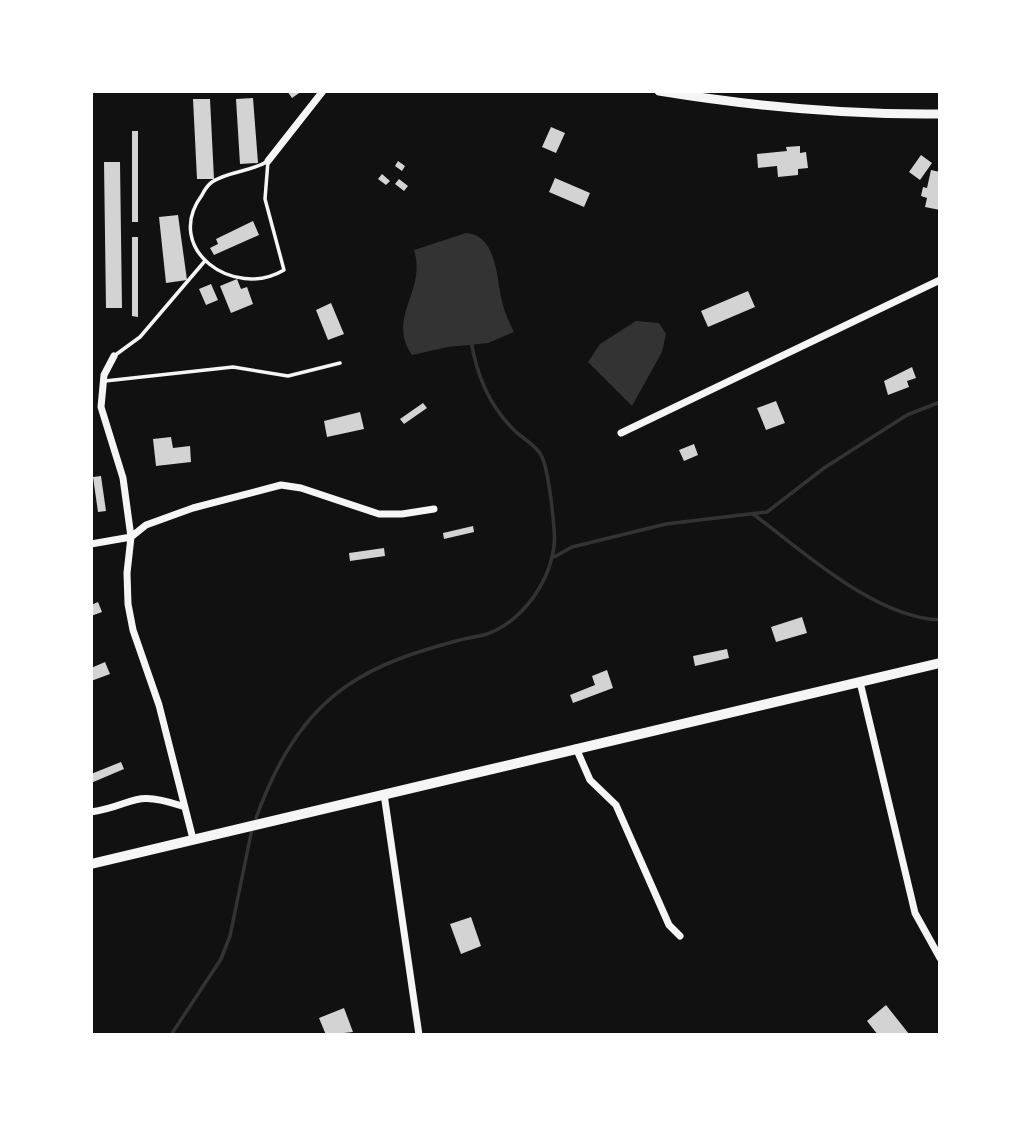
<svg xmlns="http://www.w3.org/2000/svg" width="1031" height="1126" font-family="'Sofia Sans Condensed',sans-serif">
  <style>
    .water { fill: #333 }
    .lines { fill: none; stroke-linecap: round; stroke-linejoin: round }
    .stream { stroke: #333; stroke-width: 3.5 }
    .building { fill: #d3d3d3 }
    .service { stroke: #f5f5f5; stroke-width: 3.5 }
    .minor { stroke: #f5f5f5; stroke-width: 7 }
    .tertiary { stroke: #f5f5f5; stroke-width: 9 }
    .primary { stroke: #f5f5f5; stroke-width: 10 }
  </style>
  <rect width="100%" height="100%" fill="#111"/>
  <path class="water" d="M466,233C497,235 496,277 502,301C504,311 509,322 514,332L488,343L448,347L412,355C386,318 427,291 414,250Z
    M636,321L659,323L666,334L662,352L632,406L588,362L600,344Z"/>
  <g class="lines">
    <path class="stream" d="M753,514C803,551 875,618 940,620
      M554,557L572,547L666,524L767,512L824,468L907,415L940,402
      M256,818C275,766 301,717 348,685C380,663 419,651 456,641C466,638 477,637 487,634C527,620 559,569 554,529C553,513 548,467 541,455C536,445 523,439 514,430C489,405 477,376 471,341
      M171,1035L221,959L230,936L252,829"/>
  </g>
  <path class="building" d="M287,91H302L292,98Z
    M253,98L258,163L240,164L236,99Z
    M193,99H210L214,179H197Z
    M551,127L565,133L556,153L542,147Z
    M132,131H138V222H132Z
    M800,146V153L806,152L808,168L798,169V175L778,177L777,166L758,168L757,154L787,151L786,147Z
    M921,155L932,163L920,180L909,172Z
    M398,161L405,166L402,171L395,166Z
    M104,162H120L122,308H106Z
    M931,170L940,172V210L925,207L927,198L921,196L923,187L927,188Z
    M382,174L390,181L386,185L378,179Z
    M555,178L590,193L584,207L549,192Z
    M399,179L408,186L404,191L395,184Z
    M178,215L187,280L166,283L159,217Z
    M253,221L259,235L214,255L210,248L218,244L216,239Z
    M132,237H138V317L132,316Z
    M237,279L241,289L247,287L253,304L231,313L220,286Z
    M211,284L218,300L206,305L199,289Z
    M748,291L755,307L708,327L701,311Z
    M331,303L344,334L328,340L316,310Z
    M912,367L916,378L907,381L909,387L888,395L884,381Z
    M776,401L785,423L766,430L757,408Z
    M423,403L427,408L404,424L400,419Z
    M360,412L364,429L327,437L324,421Z
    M171,437L173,448L190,446L191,462L156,466L153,439Z
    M694,444L698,455L684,461L679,450Z
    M101,476L106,511L98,512L93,477Z
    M473,526L474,532L444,539L443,533Z
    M384,548L385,556L350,561L349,553Z
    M98,602L102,612L91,616V605Z
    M802,617L807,633L776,642L771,627Z
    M727,649L729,658L695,666L693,656Z
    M105,662L110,674L91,681V668Z
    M607,670L613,688L573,703L570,695L595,685L592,676Z
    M121,762L124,769L91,783V774Z
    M471,917L481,946L461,954L450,924Z
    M886,1005L909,1034L908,1035H878L867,1021Z
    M344,1008L353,1032L326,1035L319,1018Z"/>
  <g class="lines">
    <path class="service" d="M268,161L265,199L284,270C234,300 162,249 202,195C204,191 208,185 212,182C228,171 251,172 268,161Z
      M114,356L140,337L204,262
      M105,381L233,367L288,376L340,363"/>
    <path class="minor" d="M268,161L323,91
      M114,356L104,375L101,407L123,478L131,537L127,573L128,604L133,630L159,705L193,839
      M621,433L940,280
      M91,544L131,537L146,525L193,508L281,485L301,488L379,514H402L434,509
      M860,682L915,913L940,958
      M576,748L590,780L616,805L669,925L680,936
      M384,794L419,1035
      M91,812C136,805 131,789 182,806"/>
    <path class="tertiary" d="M659,91C751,106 846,115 940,114"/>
    <path class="primary" d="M91,864L940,663"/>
  </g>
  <rect width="1031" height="1126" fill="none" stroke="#ffffff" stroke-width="186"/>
</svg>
